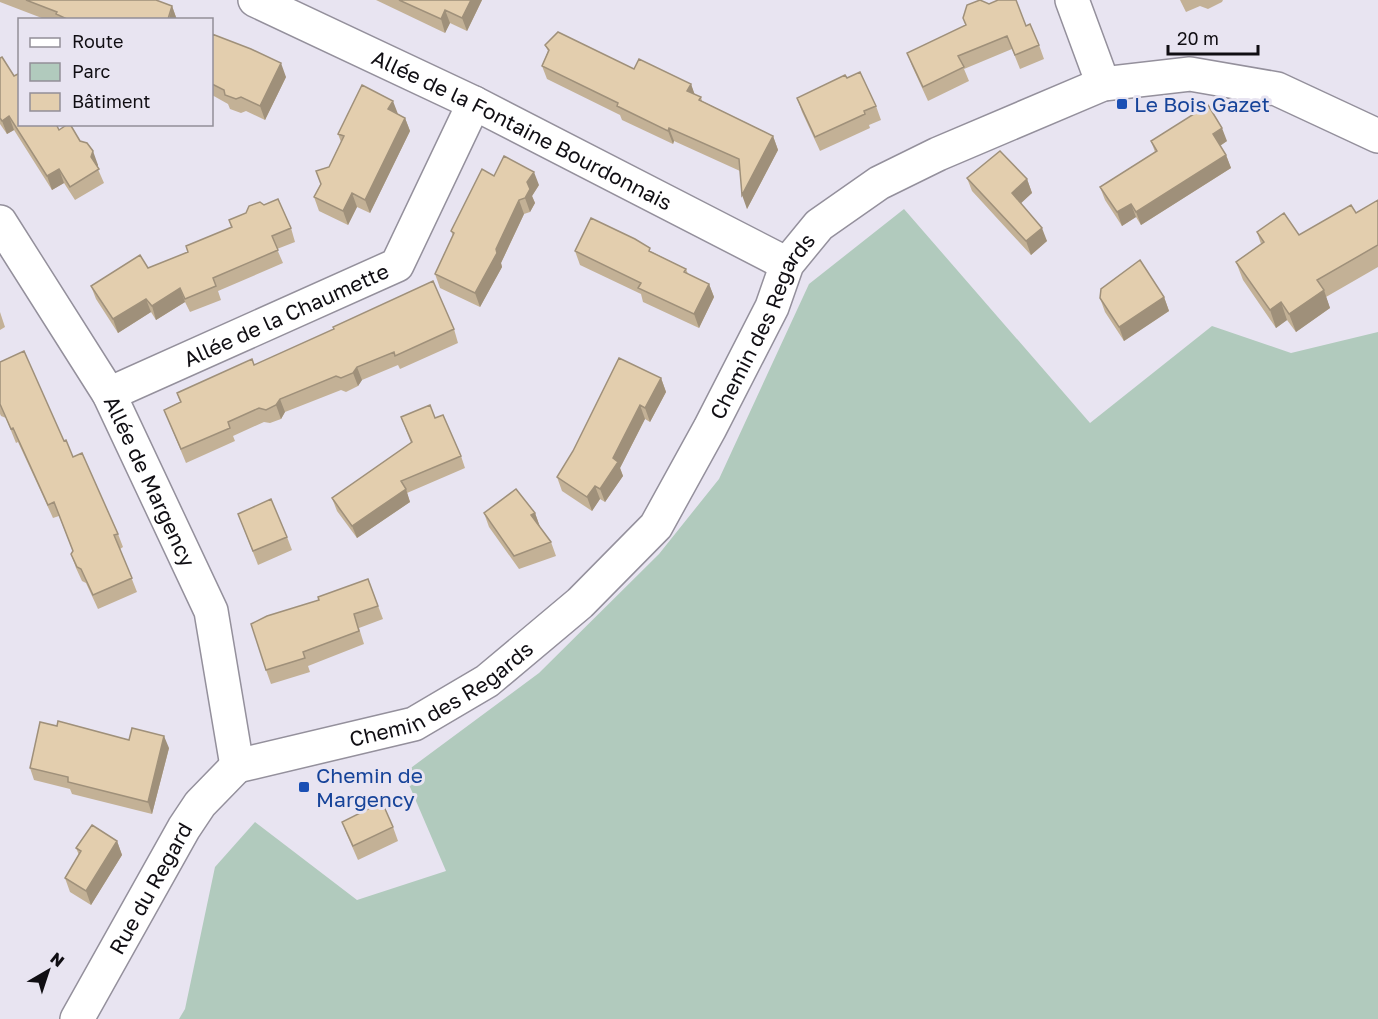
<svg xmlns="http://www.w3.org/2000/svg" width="1378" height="1019" font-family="'Golos Text',sans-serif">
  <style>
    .green { fill: #b1cabd }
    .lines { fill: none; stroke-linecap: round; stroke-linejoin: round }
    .minor-casing { stroke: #94909c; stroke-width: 36 }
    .minor { stroke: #fff; stroke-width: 33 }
    .wall { fill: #c3b196 }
    .shaded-wall { fill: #9f907a }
    .building { fill: #e3ceae; stroke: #9f907a; stroke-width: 1.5 }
    .transit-dot { fill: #1a4fb4; stroke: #e8e4f1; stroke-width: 2 }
    .labels { text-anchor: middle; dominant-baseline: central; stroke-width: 6; stroke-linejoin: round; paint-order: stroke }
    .transit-label { font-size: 21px; fill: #164399; stroke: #e8e4f1; text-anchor: start }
    .street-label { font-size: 21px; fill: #100e13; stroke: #e8e4f1 }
  </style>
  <rect width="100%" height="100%" fill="#e8e4f1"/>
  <path class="green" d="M904,209L1090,423L1212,326L1291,353L1378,332V1019H179L185,1009L215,867L255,822L357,900L446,871L404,773L539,673L659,554L719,479L809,284Z"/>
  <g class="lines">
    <g class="minor-casing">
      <g id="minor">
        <path id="s1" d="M255,0L474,103L787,264"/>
        <path d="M1072,0L1103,84"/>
        <path id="s2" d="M0,222L109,394L211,611L237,766"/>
        <path id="s3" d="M109,394L397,265L474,103"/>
        <path id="s4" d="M237,766L414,724L487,681L580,603L656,526L710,428L772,307L787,264L819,225L879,183L938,154L1103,84L1190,74L1277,89L1378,136"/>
        <path id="s5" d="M77,1019L184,828L200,804L237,766"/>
      </g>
    </g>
    <use href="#minor" class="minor"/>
  </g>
  <path class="wall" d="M0,0H156L172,6L177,20H47L0,2Z
    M376,0H482L467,31L450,23L445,33Z
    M1180,0H1223L1222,2L1208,9L1200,6L1186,12Z
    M1026,26L1039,45L1044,59L1020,69L1012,49L964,69L969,81L928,101L912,66L907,53Z
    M212,34L286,77L265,120L246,111L241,113L230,109L228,104L212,95Z
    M545,45L691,84L694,94L701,97L702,101L773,136L778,150L747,209L740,171L674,141L673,144L622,120L620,115L547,79L542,66L548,51Z
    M0,58L59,130L80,141L98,165L97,167L104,183L75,200L64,183L52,190L14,130L7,134L0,124Z
    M797,98L876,106L881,120L869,125L870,128L820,151L802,112Z
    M398,114L405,118L410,131L370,213L357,207L348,225L319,211L314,197L341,142L338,134Z
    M1151,141H1227L1220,146L1226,155L1231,168L1141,225L1136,217L1122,226L1105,200L1100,187L1155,152Z
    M967,178L1027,179L1032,193L1020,203L1047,241L1031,255L972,191Z
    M539,185L532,196L535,203L530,212L524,214L501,263L502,267L480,307L440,288L435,274L453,236L451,231Z
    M1378,200V267L1326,297L1330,308L1296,332L1287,320L1276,328L1243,280L1236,262L1261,244L1257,232L1299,235L1356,213Z
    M229,220L291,228L295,242L277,249L283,263L218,291L221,300L190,312L185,302L156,320L151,312L118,333L96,299L91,286L148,268L188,252L231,228Z
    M575,251L652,252L686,269L688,274L709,284L714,297L699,328L643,302L641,294L580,265Z
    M1164,297L1169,311L1124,341L1105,312L1100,298Z
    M0,312L5,327L0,330Z
    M454,329L458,343L400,369L398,365L362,380L358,386L346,392L341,390L285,412L281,419L270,423L264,422L233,436L235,441L186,463L164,410L180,402L177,393L254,365Z
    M0,362L64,441L118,534L123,547L120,549L137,592L98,609L86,583L82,581L76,568L71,554L73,551L59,516L53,518L18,442L16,443L6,418L1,416L0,414Z
    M661,378L666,392L650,422L645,419L620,468L623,476L605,502L600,499L592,511L562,491L557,477Z
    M401,417L435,418L461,456L465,468L407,493L410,502L357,538L337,511L332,498L411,443Z
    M484,513H535L540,527L551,542L556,556L519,569L489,527Z
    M238,514L287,537L292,550L258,565Z
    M368,579L383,619L359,628L364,644L308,666L310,672L271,684L266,670Z
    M57,726L169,748L152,814L72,794L70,789L34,780L30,768Z
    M342,822L393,827L398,841L358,860L347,835Z
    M117,841L122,855L91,905L70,892L65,878L79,855L76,848Z"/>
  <path class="shaded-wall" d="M471,0H482L467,31L462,18Z
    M172,6L177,20H169Z
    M445,10L450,23L445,33L441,19Z
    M281,63L286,77L265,120L260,106Z
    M691,84L696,98L687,91Z
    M393,101L398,114L388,109Z
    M9,116L14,130L7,134L2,121Z
    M405,118L410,131L370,213L365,200Z
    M669,128L674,141L673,144L668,131Z
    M1222,128L1227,141L1218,147L1213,134Z
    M773,136L778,150L747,209L742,195Z
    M93,151L98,165L96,171L91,157Z
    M1226,155L1231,168L1141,225L1136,212Z
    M59,169L64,183L52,190L47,176Z
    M534,172L539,185L532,196L535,203L530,212L525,198L527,182Z
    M1027,179L1032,193L1017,207L1012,193Z
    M352,193L357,207L348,225L343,211Z
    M519,200L524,214L501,263L502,267L480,307L475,293Z
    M1131,204L1136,217L1122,226L1117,212Z
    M1042,228L1047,241L1031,255L1026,241Z
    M709,284L714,297L699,328L694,314Z
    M180,288L185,302L156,320L152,306Z
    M1324,290L1330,308L1296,332L1289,314Z
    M1164,297L1169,311L1124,341L1119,327Z
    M146,299L151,312L118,333L113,319Z
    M1281,302L1287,320L1276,328L1270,310Z
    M357,367L362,380L358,386L353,373Z
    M661,378L666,392L650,422L645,408Z
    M280,399L285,412L281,419L276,405Z
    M640,405L645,419L620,468L623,476L605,502L600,489L613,458Z
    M595,486L600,499L592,511L587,497Z
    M406,489L410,502L357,538L352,526Z
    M535,513L540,527L531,515Z
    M164,736L169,748L152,814L148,802Z
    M117,841L122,855L91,905L86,891Z"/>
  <path class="building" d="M26,0H156L172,6L168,19L171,20H69L56,14L57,12Z
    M399,0H471L462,18L445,10L441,19Z
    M980,0L989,4L998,0H1016L1026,26L1030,24L1039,45L1015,55L1007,36L958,56L964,67L923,87L907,53L966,25L963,18L967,5Z
    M558,32L634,69L639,59L691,84L687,91L701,97L699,100L773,136L742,195L739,159L669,128L668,131L617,106L618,103L542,66L549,50L545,45Z
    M212,34L251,49L281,63L260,106L241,97L236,99L225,95L224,90L212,84Z
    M2,57L14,76L20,73V124H56L59,130L68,124H70L80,141L87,143L93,151L91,157L99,169L70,187L59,169L47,176L9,116L2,121L0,118V58Z
    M860,72L876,106L864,111L865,114L815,137L797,98L845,75L847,78Z
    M362,85L393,101L388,109L405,118L365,200L352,193L343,211L314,197L321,184L316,171L329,167L344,136L338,134Z
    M1208,105L1222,128L1213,134L1226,155L1136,212L1131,204L1117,212L1100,187L1157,151L1151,141Z
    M1000,151L1027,179L1012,193L1042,228L1026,241L967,178Z
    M504,156L534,172L527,182L530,189L525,198L519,200L496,249L497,253L475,293L435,274L454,233L451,231L482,169L494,176Z
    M278,199L291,228L272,236L278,250L213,278L216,286L185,299L180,288L152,306L146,299L113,319L91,286L140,255L148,268L188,252L186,246L232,227L229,220L246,213L249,206L260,202L264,205Z
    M1378,200V245L1317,280L1324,290L1289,314L1281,302L1270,310L1236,262L1264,242L1257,232L1284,213L1299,235L1351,205L1356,213Z
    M591,218L635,239L650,248L649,251L686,269L684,272L709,284L694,314L638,288L641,283L575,251Z
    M1140,260L1164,297L1119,327L1100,298L1101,289Z
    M433,281L454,329L395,356L394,352L357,367L353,373L341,378L336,376L280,399L276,405L266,410L259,408L228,422L230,428L181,449L164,410L181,402L177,393L252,359L254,365L334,329L333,327Z
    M24,351L64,441L66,440L73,457L82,453L118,534L114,535L132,578L93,595L81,569L77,567L71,554L73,551L54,502L48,505L13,428L11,429L0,404V362Z
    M619,358L661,378L645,408L640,405L613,458L618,462L600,489L595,486L587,497L557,477L573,451Z
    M430,405L435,418L443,415L461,456L401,481L406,489L352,526L332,498L412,442L401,417Z
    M516,489L535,513L531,515L551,542L514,556L484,513Z
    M271,499L287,537L253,551L238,514Z
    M368,579L378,606L354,614L359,631L303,652L305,658L266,670L251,624L267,616L319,600L318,597Z
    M58,721L129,740L132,728L164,736L148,802L68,782V777L30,768L40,722L57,726Z
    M382,802L393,827L353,846L342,822Z
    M92,825L117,841L86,891L65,878L81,851L76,848Z"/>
  <g class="transit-dot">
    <rect x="1116" y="98" width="12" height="12" rx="3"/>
    <rect x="298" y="781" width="12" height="12" rx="3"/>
  </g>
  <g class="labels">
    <g class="transit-label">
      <text x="1134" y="104">Le Bois Gazet</text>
      <text x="316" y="775">Chemin de<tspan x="316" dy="24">Margency</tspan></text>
    </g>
    <g class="street-label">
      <text stroke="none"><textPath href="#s1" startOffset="297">Allée de la Fontaine Bourdonnais</textPath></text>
      <text stroke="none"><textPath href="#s3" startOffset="194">Allée de la Chaumette</textPath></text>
      <text stroke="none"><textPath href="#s4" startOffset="723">Chemin des Regards</textPath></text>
      <text stroke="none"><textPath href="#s2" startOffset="300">Allée de Margency</textPath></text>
      <text stroke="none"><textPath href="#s4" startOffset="219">Chemin des Regards</textPath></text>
      <text stroke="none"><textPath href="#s5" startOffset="150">Rue du Regard</textPath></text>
    </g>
  </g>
  <rect x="18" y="18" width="195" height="108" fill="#e8e4f1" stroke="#928e98" stroke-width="1.5"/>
  <rect x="30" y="38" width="30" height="9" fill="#ffffff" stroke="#928e98" stroke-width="1.5"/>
  <text x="72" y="48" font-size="18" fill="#100e13">Route</text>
  <rect x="30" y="63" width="30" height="18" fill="#b1cabd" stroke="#928e98" stroke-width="1.5"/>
  <text x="72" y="78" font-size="18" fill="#100e13">Parc</text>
  <rect x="30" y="93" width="30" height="18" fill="#e3ceae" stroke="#928e98" stroke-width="1.5"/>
  <text x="72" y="108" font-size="18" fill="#100e13">Bâtiment</text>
  <g transform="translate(48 971) rotate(39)" stroke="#e8e4f1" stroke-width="4.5" paint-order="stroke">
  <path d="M0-4.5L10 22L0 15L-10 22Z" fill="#100e13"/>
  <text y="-9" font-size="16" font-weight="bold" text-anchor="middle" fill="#100e13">N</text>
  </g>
  <path d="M1168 45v9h90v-9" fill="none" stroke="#100e13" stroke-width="3"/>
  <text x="1177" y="45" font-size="18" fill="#100e13" stroke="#e8e4f1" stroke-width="4.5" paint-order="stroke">20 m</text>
</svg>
